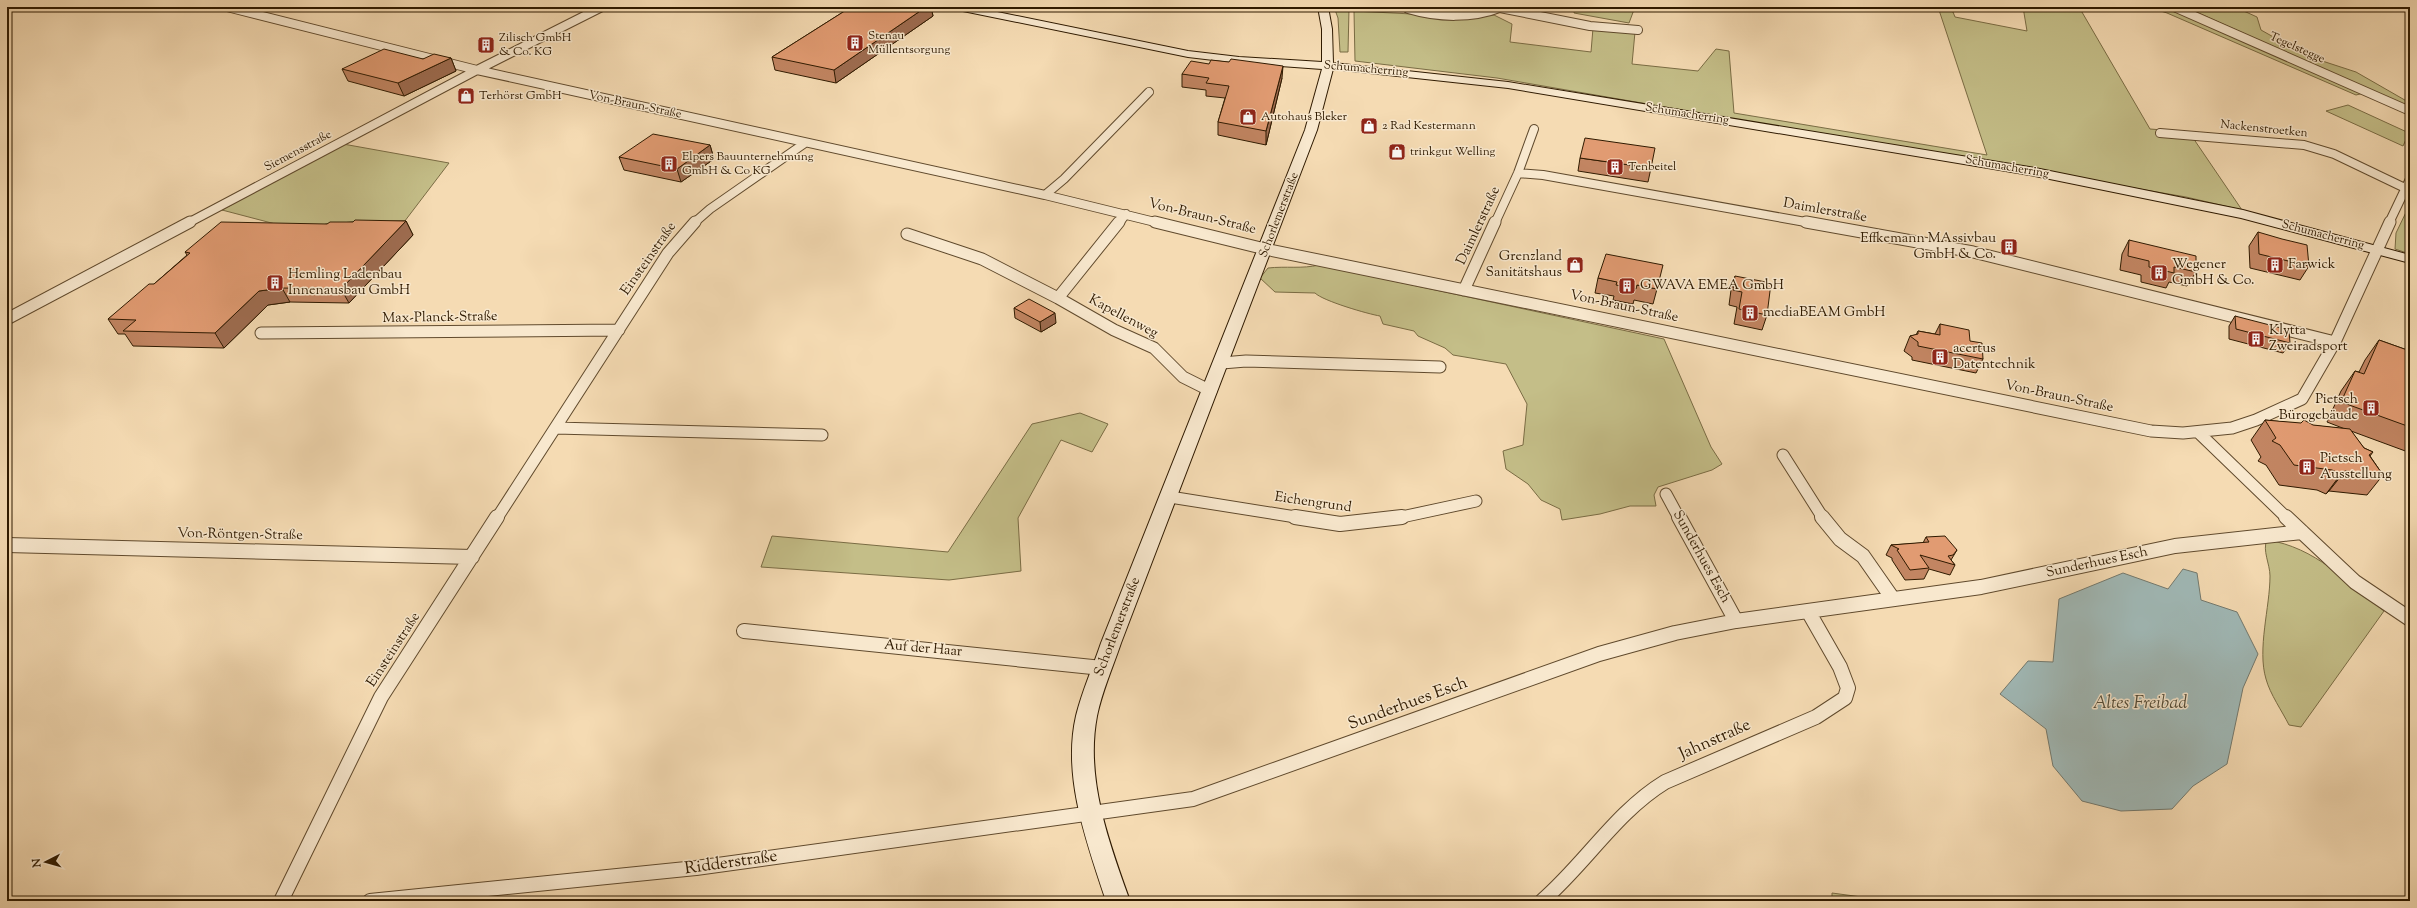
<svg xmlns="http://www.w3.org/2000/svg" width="2417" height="908" font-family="'Sorts Mill Goudy',serif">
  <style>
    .green { fill: #c4be88; stroke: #7a6c44 }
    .water { fill: #a0b9b7; stroke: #73796e }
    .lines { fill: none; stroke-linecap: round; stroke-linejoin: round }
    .street-far2-casing { stroke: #604a2d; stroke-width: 10 }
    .street-far1-casing { stroke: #604a2d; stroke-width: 13 }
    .street-casing { stroke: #604a2d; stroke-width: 16 }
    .secondary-casing { stroke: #2f1a00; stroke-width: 2 }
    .street-far2 { stroke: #f8e8ce; stroke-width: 8 }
    .street-far1 { stroke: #f8e8ce; stroke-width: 11 }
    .street { stroke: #f8e8ce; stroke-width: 14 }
    .secondary { fill: #f8e8ce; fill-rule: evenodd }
    .wall { fill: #c28562; stroke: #2f1a00 }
    .shaded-wall { fill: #9e6c50; stroke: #2f1a00 }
    .building { fill: #e19b72; stroke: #2f1a00 }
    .labels { text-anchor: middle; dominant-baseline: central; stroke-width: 3; stroke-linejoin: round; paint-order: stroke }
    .far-poi-label { font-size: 12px; fill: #2f1a00; stroke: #f8e8ce; text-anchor: start }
    .far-street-label { font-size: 12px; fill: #2f1a00; stroke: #f8e8ce }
    .street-label { font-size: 14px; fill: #2f1a00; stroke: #f8e8ce }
    .poi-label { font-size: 14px; fill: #2f1a00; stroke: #f8e8ce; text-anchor: start }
    .near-street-label { font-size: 17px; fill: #2f1a00; stroke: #f8e8ce }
    .near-water-label { font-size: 18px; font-style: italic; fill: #514a37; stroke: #f8e8ce }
  </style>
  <rect width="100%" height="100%" fill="#f5dbb3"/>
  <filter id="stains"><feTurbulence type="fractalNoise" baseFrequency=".005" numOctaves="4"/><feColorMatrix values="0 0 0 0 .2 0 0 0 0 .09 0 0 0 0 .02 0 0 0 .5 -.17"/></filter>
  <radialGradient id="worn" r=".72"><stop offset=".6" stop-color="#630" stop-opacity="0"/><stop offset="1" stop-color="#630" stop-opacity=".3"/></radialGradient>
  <path class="green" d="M1334,7H1405L1404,10L1349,9L1348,52H1340L1338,18Z
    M1575,7H1635L1629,23L1574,13Z
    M1938,7H1944L1953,12L1955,17L2027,31L2023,7H2079L2150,129L2189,132L2242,210L2186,197L1497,78L1355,61L1354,11L1470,17L1494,15L1512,24L1510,42L1591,52L1593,28L1635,32L1632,64L1698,71L1716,49L1729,51L1734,113L1987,155Z
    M2148,7H2168L2364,93L2356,95L2167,13Z
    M2185,7H2235L2257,17L2261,30L2307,56L2356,72L2410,103V108Z
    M2348,105L2409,133L2403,146L2326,111Z
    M343,144L449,163L398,230L302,231L222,210Z
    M2410,204V254L2395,249L2396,233Z
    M1319,265L1664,339L1711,447L1722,464L1712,470L1658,487L1654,495L1656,506H1630L1600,514L1562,520L1560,509L1541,500L1528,484L1506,469L1503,451L1523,445L1527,404L1506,364L1453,355L1445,348L1418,336L1414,331L1383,324L1380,316C1368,314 1323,301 1315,293L1275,292L1260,278L1268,268C1286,266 1302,269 1319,265Z
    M1080,413L1108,424L1092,452L1061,440L1018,518L1021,571L949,580L761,567L772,536L948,552L1032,424Z
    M2267,540C2315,547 2347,582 2384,611L2301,727L2289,725C2282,711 2270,694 2266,679C2257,649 2270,607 2270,576C2270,564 2262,550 2267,540Z
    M1832,893L1869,898L1866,901H1832Z"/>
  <path class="water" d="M2183,569L2197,573L2201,600L2237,612L2258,654L2243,688L2227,764L2193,786L2172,809L2121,811L2082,801L2053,766L2046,729L2000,694L2028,661L2053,662L2059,599L2123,573L2168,589Z"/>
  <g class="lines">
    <g class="street-far2-casing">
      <path id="street-far2" d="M227,7L477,70L1045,195L1159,223
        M1408,7V9C1438,18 1472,19 1502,7
        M2174,7L2410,111
        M1500,8L1590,26L1638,30
        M2160,133L2304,145L2334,154L2405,188
        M1518,173L1543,175L1811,223
        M1045,195L1064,179L1149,92
        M188,223L477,70L602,7
        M694,223L710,209L805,143
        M1119,223L1126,214
        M1495,223L1518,173L1534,129
        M2389,223L2410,179"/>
    </g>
    <g class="street-far1-casing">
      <path id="street-far1" d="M1155,222L1265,249L2151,431L2183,433L2232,428L2256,420L2302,399L2335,342L2390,222
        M1806,222L1973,252L2335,342
        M907,234L982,259L1058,298L1114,330L1154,348L1183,377L1211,391
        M1464,290L1495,222
        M1058,298L1119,222
        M7,319L190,222
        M261,333L619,330
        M1222,363L1246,361L1440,367
        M556,428L822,435
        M2199,433L2287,518
        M1783,455L1823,518
        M1666,494L1679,518
        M1170,497L1302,518
        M497,518L668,253L695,222
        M1397,518L1476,501"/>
    </g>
    <g class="street-casing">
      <path id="street" d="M1295,517L1340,524L1402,517
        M1679,517L1736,621
        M1822,517L1840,539L1863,556L1893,599
        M2286,517L2355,582L2410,619
        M7,545L472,557
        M744,631L1102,668
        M281,901L381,697L497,517
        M370,901L696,868L1193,799L1599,654L1675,633L1736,621L1981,587L2175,546L2302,532
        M1542,901C1585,864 1616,812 1665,782L1816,717L1845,698L1848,688L1840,667L1808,611"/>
    </g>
    <g class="secondary-casing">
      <path id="secondary" d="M953,7H973L1188,51L1239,57L1322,62V29L1318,7H1328L1332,29L1333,63L1508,82L2035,168L2243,210L2410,255V263L2241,218L2035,176L1508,88L1333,69L1317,130L1121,643C1113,667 1102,691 1097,716C1085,778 1109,843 1130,901H1106C1087,843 1062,777 1076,716C1082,691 1093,667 1101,643L1305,130L1322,69L1239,63L1188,57L958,10Z"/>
    </g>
    <use href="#street-far2" class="street-far2"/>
    <use href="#street-far1" class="street-far1"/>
    <use href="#street" class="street"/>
    <use href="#secondary" class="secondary"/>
  </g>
  <path class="wall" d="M851,7H931L933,16L836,83L775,70L772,57Z
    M451,58L456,71L404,96L348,81L342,69L423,59Z
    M1182,74L1282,78L1266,145L1218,135V122L1225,98L1206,96V90L1182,87Z
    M710,145L714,159L681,182L624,170L619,157Z
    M1580,158L1651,168L1648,182L1578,171Z
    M406,221L413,235L349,303L290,302L268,305L224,348L133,346L125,334H118L108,319L154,284L187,255L185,252L327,224L353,222Z
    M2258,232L2309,266L2300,280L2250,268L2249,246Z
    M2129,240L2196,272L2187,286L2169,282L2166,288L2141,282V275L2120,270L2122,254Z
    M1735,276L1767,315L1762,330L1734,324L1737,307L1729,305L1731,290Z
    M1598,278L1657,289L1653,304L1634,300L1633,304L1613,300L1614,296L1595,293Z
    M1014,308L1056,323L1041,332L1015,318Z
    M2235,316L2290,343L2283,353L2229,339V326Z
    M1940,324L1970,341L1983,359L1976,373L1912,360V357L1904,351L1910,336L1916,335L1918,331L1935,334Z
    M2379,340L2410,351V449L2408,452L2351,431L2364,448L2373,452L2370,456L2383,475L2367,495L2329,491L2326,494L2317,490L2279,485L2266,465L2258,461L2261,457L2251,440L2265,420L2345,429L2327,422L2341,391L2355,371L2359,372L2365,360Z
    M1926,537L1957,550L1951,560L1955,565L1950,575L1929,569L1924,579L1905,580L1892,560V558L1886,555L1891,545L1923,543Z"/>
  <path class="shaded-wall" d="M926,7H931L933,16L836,83L834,70Z
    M451,58L456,71L404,96L398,83Z
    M1283,66L1282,78L1266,145V131Z
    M710,145L714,159L681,182L677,169Z
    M406,221L413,235L349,303L341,289Z
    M282,288L290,302L268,305L224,348L215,333L259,291Z
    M1055,313L1056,323L1041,332L1040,322Z
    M2345,471L2329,491L2326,494L2341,474Z"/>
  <path class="building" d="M851,7H926L834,70L772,57Z
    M384,49L423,59L434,54L451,58L398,83L342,69Z
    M1231,59L1283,66L1266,131L1218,122L1229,86L1206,83L1209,78L1182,74L1191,61L1209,64L1211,60L1229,62Z
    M653,134L710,145L677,169L619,157Z
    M1585,138L1655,148L1651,168L1580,158Z
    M355,220L406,221L341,289L282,288L259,291L215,333L123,331L136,320L108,319L149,284H154L190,253L185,252L221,222L327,224L330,222H353Z
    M2258,232L2282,239L2307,245L2309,266L2259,254Z
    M2129,240L2196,256V272L2174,267V273L2149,267V261L2128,256Z
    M1606,254L1663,265L1657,289L1637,285L1636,289L1616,285L1617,282L1598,278Z
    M1735,276L1771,283L1767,315L1739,309L1742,292L1733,290Z
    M1029,299L1055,313L1040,322L1014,308Z
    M2235,316L2289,330L2290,343L2236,329Z
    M1940,324L1969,330L1970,341L1982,343L1983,359L1918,346V342L1910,336L1918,334V331L1940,335Z
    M2379,340L2410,351V427L2341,402L2355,371L2364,374Z
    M2265,420L2301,423L2304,420L2313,425L2350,429L2364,448L2373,452L2369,455L2383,475L2345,471L2341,474L2332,470L2294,465L2280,445L2272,441L2276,438Z
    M1945,536L1957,550L1953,555L1948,556L1955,565L1920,555L1929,568L1910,570L1897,550L1899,549L1891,545L1929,542L1926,537Z"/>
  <defs>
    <g id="building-square" transform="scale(0.9)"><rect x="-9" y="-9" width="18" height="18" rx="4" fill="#8f2418" stroke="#f8e8ce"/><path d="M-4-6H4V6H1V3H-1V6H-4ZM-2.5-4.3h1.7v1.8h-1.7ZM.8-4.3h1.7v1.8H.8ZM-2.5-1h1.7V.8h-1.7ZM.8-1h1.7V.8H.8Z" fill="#fff"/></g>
    <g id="shop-square" transform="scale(0.9)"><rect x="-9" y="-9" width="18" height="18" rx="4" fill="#8f2418" stroke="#f8e8ce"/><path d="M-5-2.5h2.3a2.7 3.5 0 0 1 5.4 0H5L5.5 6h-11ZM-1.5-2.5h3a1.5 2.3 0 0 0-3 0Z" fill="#fff"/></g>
  </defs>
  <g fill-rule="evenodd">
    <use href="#building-square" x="855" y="43"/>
    <use href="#building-square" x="486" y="45"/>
    <use href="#shop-square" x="466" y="96"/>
    <use href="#shop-square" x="1248" y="117"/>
    <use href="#shop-square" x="1369" y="126"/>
    <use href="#shop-square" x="1397" y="152"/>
    <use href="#building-square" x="669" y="164"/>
    <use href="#building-square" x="1615" y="167"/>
    <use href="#building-square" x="2009" y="247"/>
    <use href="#shop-square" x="1575" y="265"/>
    <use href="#building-square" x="2275" y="265"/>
    <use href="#building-square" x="2159" y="273"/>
    <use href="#building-square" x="275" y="283"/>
    <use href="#building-square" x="1627" y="286"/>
    <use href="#building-square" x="1750" y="313"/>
    <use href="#building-square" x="2256" y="339"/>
    <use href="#building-square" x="1940" y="357"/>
    <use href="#building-square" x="2371" y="408"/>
    <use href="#building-square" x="2307" y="467"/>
  </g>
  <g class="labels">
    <g class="far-poi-label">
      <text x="868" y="36">Stenau<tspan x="868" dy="14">Müllentsorgung</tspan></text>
      <text x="499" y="38">Zilisch GmbH<tspan x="499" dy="14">&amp; Co. KG</tspan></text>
      <text x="479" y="96">Terhörst GmbH</text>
      <text x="1261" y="117">Autohaus Bleker</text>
      <text x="1382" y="126">2 Rad Kestermann</text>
      <text x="1410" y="152">trinkgut Welling</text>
      <text x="682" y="157">Elpers Bauunternehmung<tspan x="682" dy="14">GmbH &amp; Co KG</tspan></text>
      <text x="1628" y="167">Tenbeitel</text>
    </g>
    <g class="far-street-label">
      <text transform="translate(2297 48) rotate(24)">Tegelstegge</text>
      <text transform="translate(1366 69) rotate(5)">Schumacherring</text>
      <text transform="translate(635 105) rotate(12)">Von-Braun-Straße</text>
      <text transform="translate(1687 114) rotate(9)">Schumacherring</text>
      <text transform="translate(2264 129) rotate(6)">Nackenstroetken</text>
      <text transform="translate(298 151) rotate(-28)">Siemensstraße</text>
      <text transform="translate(2007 167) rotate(10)">Schumacherring</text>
      <text transform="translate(1279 215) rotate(-69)">Schorlemerstraße</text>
      <text transform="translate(2323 235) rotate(15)">Schumacherring</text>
    </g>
    <g class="street-label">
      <text transform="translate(1825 211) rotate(10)">Daimlerstraße</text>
      <text transform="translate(1202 217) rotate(14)">Von-Braun-Straße</text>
      <text transform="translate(1479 226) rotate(-65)">Daimlerstraße</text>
      <text transform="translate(649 259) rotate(-55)">Einsteinstraße</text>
      <text transform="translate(1624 307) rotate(12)">Von-Braun-Straße</text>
      <text transform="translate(1123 317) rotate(28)">Kapellenweg</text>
      <text transform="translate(440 318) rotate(-1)">Max-Planck-Straße</text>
      <text transform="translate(2059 397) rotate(12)">Von-Braun-Straße</text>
      <text transform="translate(1313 503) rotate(8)">Eichengrund</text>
      <text transform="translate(240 535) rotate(1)">Von-Röntgen-Straße</text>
      <text transform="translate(1701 557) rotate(61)">Sunderhues Esch</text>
      <text transform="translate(2097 563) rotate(-12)">Sunderhues Esch</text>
      <text transform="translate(1118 627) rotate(-69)">Schorlemerstraße</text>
      <text transform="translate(923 649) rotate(5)">Auf der Haar</text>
      <text transform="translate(394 650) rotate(-57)">Einsteinstraße</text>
    </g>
    <g class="poi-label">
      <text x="1996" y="239" text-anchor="end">Effkemann MAssivbau<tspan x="1996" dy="16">GmbH &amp; Co.</tspan></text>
      <text x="1562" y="257" text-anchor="end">Grenzland<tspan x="1562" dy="16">Sanitätshaus</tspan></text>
      <text x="2172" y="265">Wegener<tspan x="2172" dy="16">GmbH &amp; Co.</tspan></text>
      <text x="2288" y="265">Farwick</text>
      <text x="288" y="275">Hemling Ladenbau<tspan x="288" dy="16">Innenausbau GmbH</tspan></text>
      <text x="1640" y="286">GWAVA EMEA GmbH</text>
      <text x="1763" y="313">mediaBEAM GmbH</text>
      <text x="2269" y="331">Klytta<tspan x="2269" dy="16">Zweiradsport</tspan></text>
      <text x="1953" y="349">acertus<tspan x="1953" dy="16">Datentechnik</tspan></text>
      <text x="2358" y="400" text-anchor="end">Pietsch<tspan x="2358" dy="16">Bürogebäude</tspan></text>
      <text x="2320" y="459">Pietsch<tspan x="2320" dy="16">Ausstellung</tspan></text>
    </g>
    <g class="near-street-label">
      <text transform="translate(1408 704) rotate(-20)">Sunderhues Esch</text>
      <text transform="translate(1715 740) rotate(-24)">Jahnstraße</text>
      <text transform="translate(731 863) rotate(-8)">Ridderstraße</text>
    </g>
    <g class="near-water-label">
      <text x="2140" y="704">Altes Freibad</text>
    </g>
  </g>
  <rect width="2417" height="908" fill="none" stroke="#f5dbb3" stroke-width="24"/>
  <rect x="8" y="8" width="2401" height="892" fill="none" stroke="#2f1a00" stroke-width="2"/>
  <rect x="12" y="12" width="2393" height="884" fill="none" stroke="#2f1a00"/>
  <g transform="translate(46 862) rotate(264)" stroke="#f8e8ce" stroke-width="3" paint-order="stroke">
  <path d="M0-3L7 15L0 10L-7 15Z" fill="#2f1a00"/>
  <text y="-6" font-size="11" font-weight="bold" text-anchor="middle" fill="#2f1a00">N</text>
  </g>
  <rect width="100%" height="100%" filter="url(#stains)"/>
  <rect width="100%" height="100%" fill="url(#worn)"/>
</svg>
